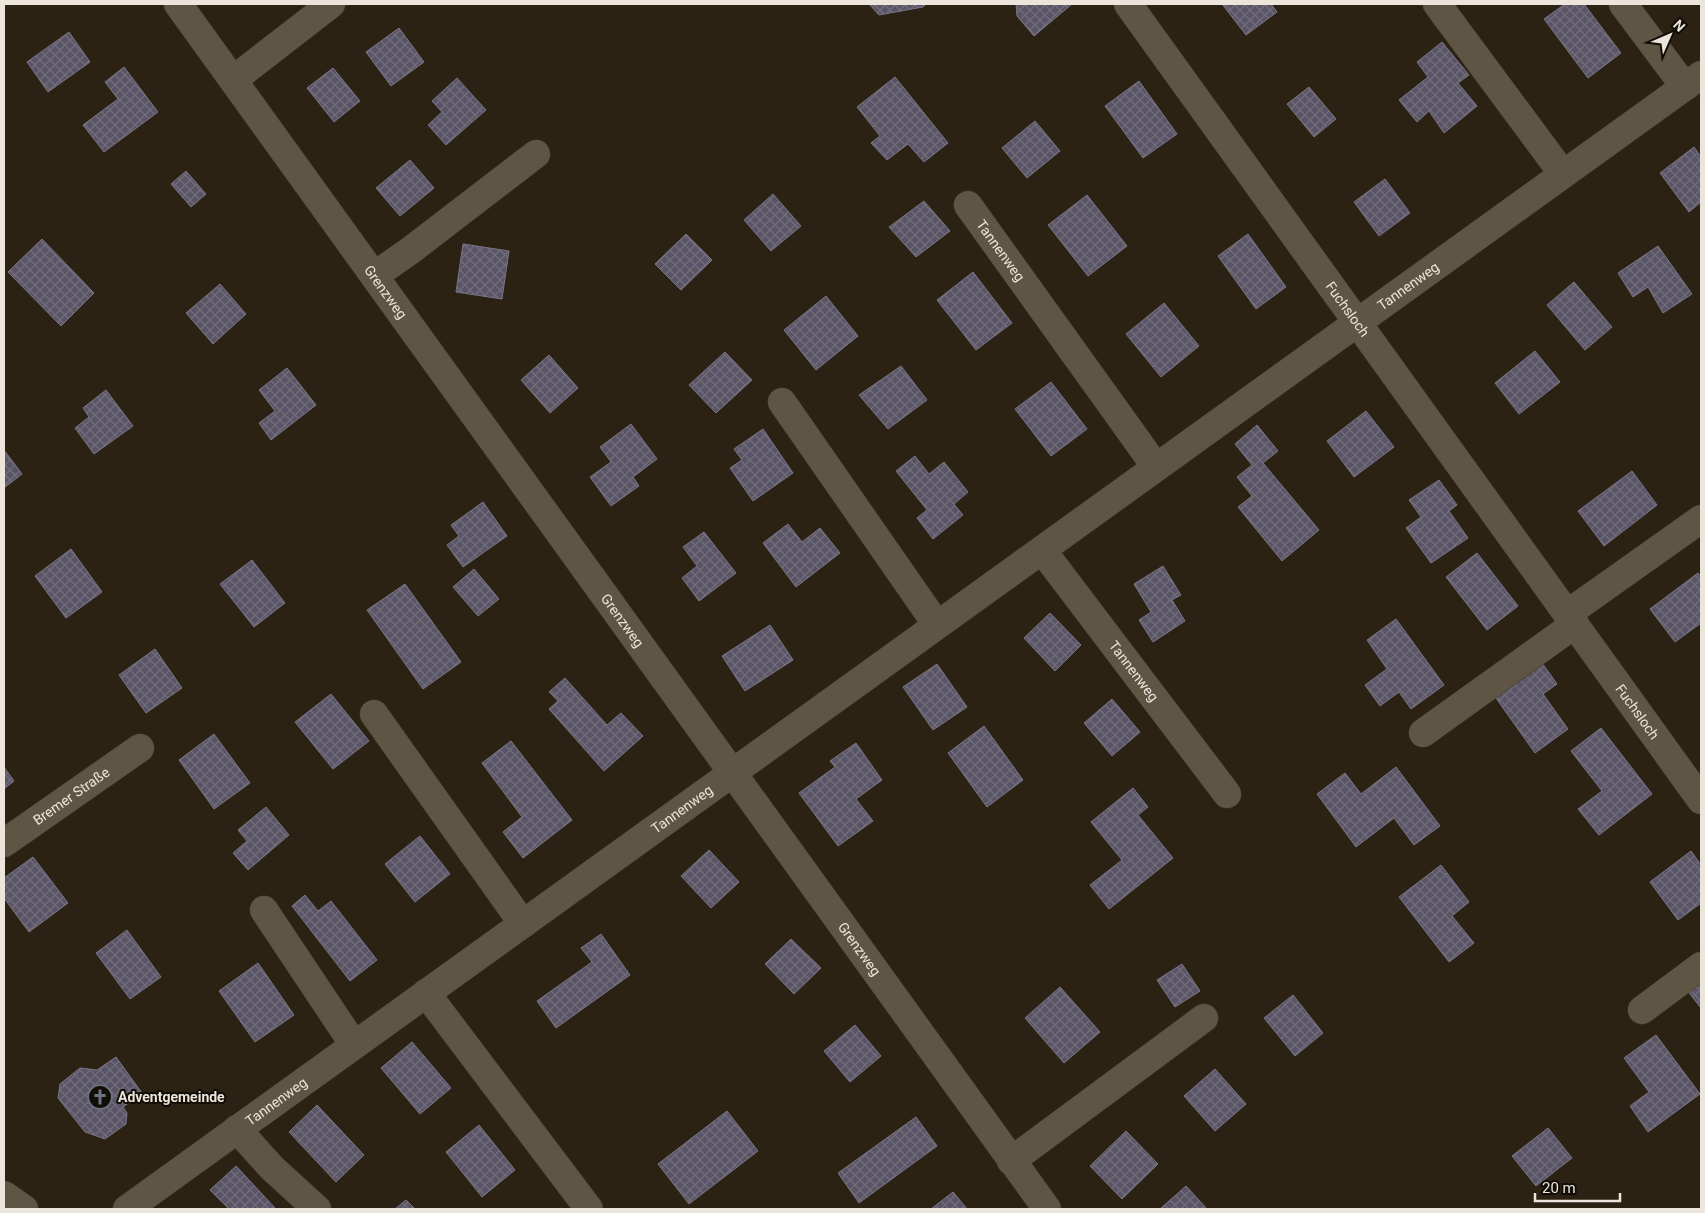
<svg xmlns="http://www.w3.org/2000/svg" width="1705" height="1213" font-family="Roboto,sans-serif">
  <style>
    .building { fill: url(#building-cross-hatch); stroke: #7a7587 }
    .lines { fill: none; stroke-linecap: round; stroke-linejoin: round }
    .minor-casing { stroke: #433c31; stroke-width: 29 }
    .minor { stroke: #5f5545; stroke-width: 28 }
    .labels { text-anchor: middle; dominant-baseline: central; stroke-width: 4; stroke-linejoin: round; paint-order: stroke }
    .street-label { font-size: 14px; fill: #ebe5db; stroke: #110d07 }
    .poi-label { font-size: 14px; font-weight: bold; fill: #ebe5db; stroke: #110d07; text-anchor: start }
  </style>
  <defs>
    <pattern id="building-cross-hatch" width="8" height="8" patternUnits="userSpaceOnUse" patternTransform="scale(1.25)"><rect width="8" height="8" fill="#5a5566"/><path d="M0 0l8 8M0 8l8-8" fill="none" stroke="#726d7b"/></pattern>
  </defs>
  <rect width="100%" height="100%" fill="#2c2214"/>
  <path class="building" d="M869,4H926L923,7L879,15Z
    M1016,4H1072L1034,36L1017,16Z
    M1222,4H1271L1277,12L1246,35Z
    M1565,4H1584L1621,53L1588,78L1544,19Z
    M399,28L424,62L391,86L366,52Z
    M69,32L90,62L48,92L27,62Z
    M1442,42L1469,75L1458,83L1477,106L1444,133L1429,111L1417,122L1399,100L1428,77L1417,62Z
    M124,67L158,112L104,152L83,125L118,99L105,82Z
    M333,68L360,101L334,122L307,88Z
    M895,77L948,143L924,162L908,144L887,160L871,143L880,136L857,107Z
    M457,78L486,110L446,145L428,125L442,112L432,101Z
    M1139,81L1177,134L1143,158L1105,106Z
    M1309,87L1336,119L1314,137L1287,104Z
    M1035,121L1060,151L1027,178L1002,148Z
    M1694,147L1701,157V202L1689,212L1660,173Z
    M410,160L434,188L400,216L376,188Z
    M186,171L206,194L191,207L171,184Z
    M1385,179L1410,213L1379,236L1354,202Z
    M773,194L801,226L771,251L744,220Z
    M1087,195L1127,246L1088,276L1048,225Z
    M924,201L950,231L916,257L889,227Z
    M686,234L712,260L681,290L655,264Z
    M1248,234L1286,287L1256,309L1218,256Z
    M42,239L94,293L61,326L8,272Z
    M463,244L509,251L502,299L456,292Z
    M1658,246L1692,294L1663,313L1648,287L1633,297L1618,273Z
    M973,272L1012,323L976,350L937,300Z
    M1574,282L1612,327L1585,350L1547,305Z
    M220,284L246,314L213,344L186,313Z
    M826,296L858,336L816,370L784,330Z
    M1164,303L1199,346L1161,377L1126,334Z
    M1535,351L1560,382L1519,414L1495,383Z
    M725,352L752,380L716,413L689,385Z
    M549,355L578,388L550,413L521,380Z
    M901,366L927,400L888,429L859,395Z
    M287,368L316,405L271,440L259,423L275,411L259,390Z
    M1051,382L1087,429L1051,456L1015,409Z
    M106,390L133,426L94,454L75,428L89,417L83,408Z
    M1366,411L1394,447L1354,477L1327,441Z
    M631,424L657,459L633,477L639,486L611,506L590,477L611,462L600,447Z
    M1257,425L1278,451L1263,463L1319,530L1282,561L1238,507L1252,496L1237,477L1252,465L1235,444Z
    M763,429L793,473L753,501L730,468L742,460L734,449Z
    M4,450L22,474L4,488Z
    M915,456L929,474L944,462L968,492L954,504L963,515L933,539L917,518L927,510L896,471Z
    M1632,471L1657,505L1604,546L1578,511Z
    M1439,480L1457,505L1449,511L1468,538L1431,563L1406,528L1421,517L1409,500Z
    M483,502L507,536L463,567L447,545L459,536L451,525Z
    M788,524L802,542L820,528L840,553L796,587L763,543Z
    M704,532L736,573L699,601L682,578L697,566L683,547Z
    M71,549L102,592L66,618L35,576Z
    M1477,553L1518,606L1487,630L1446,577Z
    M252,560L285,603L254,627L220,584Z
    M1163,566L1181,595L1172,600L1185,621L1153,642L1139,620L1151,612L1134,584Z
    M474,569L499,599L478,616L453,587Z
    M1698,573L1701,577V623L1675,642L1650,609Z
    M405,584L461,662L423,689L367,610Z
    M1050,613L1081,645L1055,671L1024,638Z
    M1396,619L1444,685L1411,709L1399,692L1380,706L1365,685L1387,669L1367,640Z
    M770,625L793,660L745,691L722,656Z
    M155,649L182,688L146,713L119,675Z
    M1540,660L1557,684L1543,694L1568,729L1535,753L1493,694Z
    M937,664L967,707L933,730L903,687Z
    M565,678L607,725L621,713L643,736L604,771L549,709L558,701L549,692Z
    M331,694L369,741L333,769L295,722Z
    M1112,699L1140,732L1112,756L1084,723Z
    M984,726L1023,780L987,807L948,753Z
    M1601,728L1652,794L1599,835L1578,809L1602,791L1571,751Z
    M214,734L250,783L214,809L179,760Z
    M511,741L572,820L523,858L503,832L522,817L482,763Z
    M856,743L882,780L856,799L873,821L838,846L799,793L835,767L830,761Z
    M4,767L14,781L4,789Z
    M1396,767L1440,826L1414,845L1394,818L1356,847L1317,794L1345,773L1361,794Z
    M1133,788L1148,807L1138,815L1173,858L1109,909L1090,885L1122,860L1091,822Z
    M266,807L289,835L248,870L233,853L247,841L238,830Z
    M420,836L450,874L415,902L385,864Z
    M709,850L739,882L711,908L681,876Z
    M1691,851L1701,865V903L1678,920L1650,882Z
    M33,857L68,903L29,932L4,898V878Z
    M1441,865L1469,902L1452,916L1474,943L1449,962L1399,897Z
    M305,895L318,911L331,901L377,960L350,981L292,906Z
    M127,930L161,977L130,999L96,953Z
    M601,934L630,975L556,1028L537,1001L592,962L581,948Z
    M791,939L821,968L794,994L765,964Z
    M258,963L294,1015L255,1042L219,991Z
    M1182,964L1200,991L1175,1007L1157,980Z
    M1701,977V1008L1686,989Z
    M1060,987L1100,1032L1064,1063L1025,1018Z
    M1293,995L1323,1033L1295,1056L1264,1018Z
    M855,1025L881,1056L850,1082L824,1051Z
    M1656,1035L1700,1094L1648,1132L1630,1106L1649,1092L1624,1058Z
    M412,1042L451,1088L420,1114L381,1068Z
    M116,1057L142,1093L123,1107L127,1113L126,1124L105,1139L85,1132L58,1098L60,1084L80,1068L97,1070Z
    M1215,1069L1246,1104L1215,1131L1184,1096Z
    M317,1105L364,1155L336,1182L289,1132Z
    M727,1111L758,1151L689,1204L658,1164Z
    M916,1117L937,1146L859,1203L838,1173Z
    M479,1125L515,1170L482,1197L446,1152Z
    M1548,1128L1572,1158L1536,1186L1512,1156Z
    M1126,1131L1158,1164L1122,1199L1090,1166Z
    M236,1166L276,1209H229L210,1190Z
    M1186,1186L1207,1209H1160Z
    M953,1192L967,1209H931Z
    M406,1200L415,1209H395Z"/>
  <g class="lines">
    <g class="minor-casing">
      <g id="minor">
        <path id="s1" d="M178,4L1047,1209"/>
        <path id="s2" d="M1128,4L1701,800"/>
        <path d="M1437,4L1563,174"/>
        <path d="M1623,4L1685,87"/>
        <path d="M233,80L331,4"/>
        <path id="s3" d="M968,205L1156,467"/>
        <path d="M374,276L411,250L536,154"/>
        <path d="M782,402L937,625"/>
        <path id="s4" d="M1042,550L1227,794"/>
        <path d="M1567,614L1701,519"/>
        <path d="M374,714L523,924"/>
        <path d="M1423,733L1575,624"/>
        <path id="s5" d="M4,843L140,748"/>
        <path d="M264,910L354,1045"/>
        <path d="M426,993L589,1209"/>
        <path d="M1642,1010L1701,966"/>
        <path d="M237,1129L272,1168L317,1209"/>
        <path d="M1011,1161L1204,1018"/>
        <path d="M4,1195L24,1209"/>
        <path id="s6" d="M127,1209L1701,75"/>
      </g>
    </g>
    <use href="#minor" class="minor"/>
  </g>
  <defs>
    <g id="church-ring" transform="scale(1.25)"><circle r="9.5" fill="#110d07" stroke="#6b7280" stroke-width="1.5"/><path d="M-1.2-6h2.4v3.5h3.3v2.4h-3.3V6h-2.4V-.1h-3.3v-2.4h3.3Z" fill="#6b7280"/></g>
  </defs>
  <g fill-rule="evenodd">
    <use href="#church-ring" x="100" y="1097"/>
  </g>
  <g class="labels">
    <g class="street-label">
      <text stroke="none"><textPath href="#s3" startOffset="56">Tannenweg</textPath></text>
      <text stroke="none"><textPath href="#s6" startOffset="1579">Tannenweg</textPath></text>
      <text stroke="none"><textPath href="#s1" startOffset="355">Grenzweg</textPath></text>
      <text stroke="none"><textPath href="#s2" startOffset="376">Fuchsloch</textPath></text>
      <text stroke="none"><textPath href="#s1" startOffset="760">Grenzweg</textPath></text>
      <text stroke="none"><textPath href="#s4" startOffset="152">Tannenweg</textPath></text>
      <text stroke="none"><textPath href="#s2" startOffset="872">Fuchsloch</textPath></text>
      <text stroke="none"><textPath href="#s5" startOffset="82">Bremer Straße</textPath></text>
      <text stroke="none"><textPath href="#s6" startOffset="684">Tannenweg</textPath></text>
      <text stroke="none"><textPath href="#s1" startOffset="1165">Grenzweg</textPath></text>
      <text stroke="none"><textPath href="#s6" startOffset="184">Tannenweg</textPath></text>
    </g>
    <g class="poi-label">
      <text x="118" y="1097">Adventgemeinde</text>
    </g>
  </g>
  <rect width="1705" height="1213" fill="none" stroke="#ebe5db" stroke-width="10"/>
  <g transform="translate(1670 35) rotate(45)" stroke="#110d07" stroke-width="4" paint-order="stroke">
  <path d="M0-4L9 19L0 12L-9 19Z" fill="#ebe5db"/>
  <text y="-8" font-size="14" font-weight="bold" text-anchor="middle" fill="#ebe5db">N</text>
  </g>
  <path d="M1535 1193v8h85v-8" fill="none" stroke="#ebe5db" stroke-width="2.5"/>
  <text x="1542" y="1193" font-size="15" fill="#ebe5db" stroke="#110d07" stroke-width="4" paint-order="stroke">20 m</text>
</svg>
